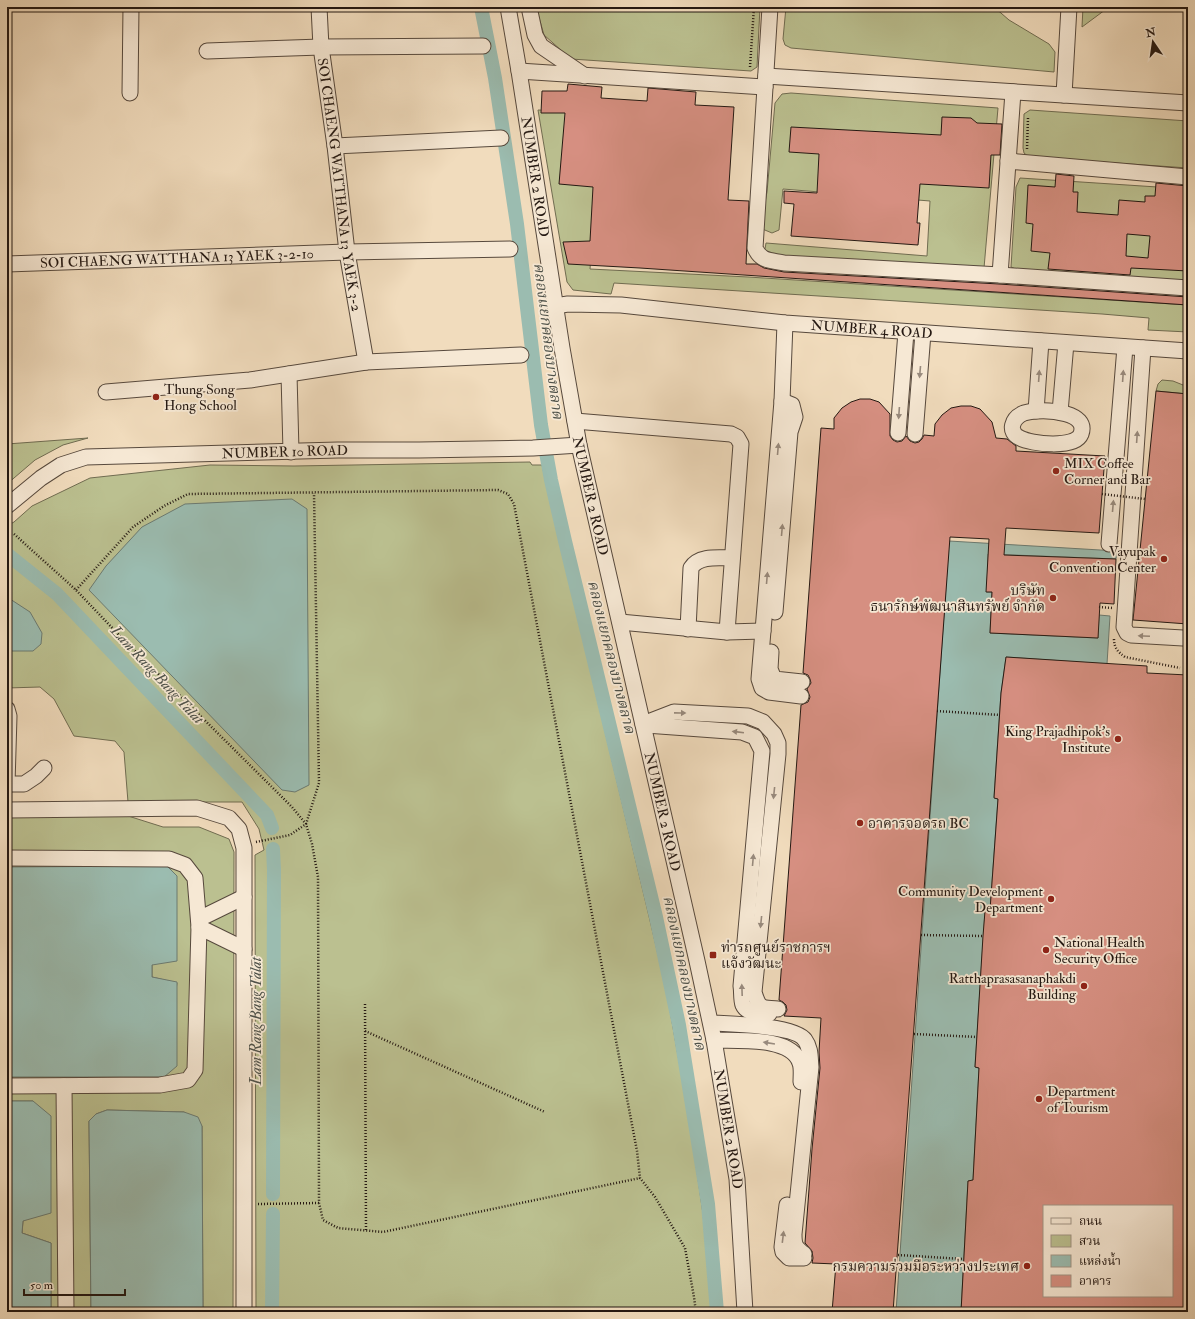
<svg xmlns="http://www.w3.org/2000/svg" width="1195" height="1319" font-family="'IM FELL Double Pica','Noto Serif Thai',serif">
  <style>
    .green { fill: #bbc090; stroke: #706c51 }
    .water { fill: #9bbcb0; stroke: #6b7a71 }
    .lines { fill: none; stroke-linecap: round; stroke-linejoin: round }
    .canal { stroke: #9bbcb0; stroke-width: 14 }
    .building { fill: #d68f81; stroke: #241812; fill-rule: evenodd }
    .minor-casing { stroke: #57493d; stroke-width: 17 }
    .path { stroke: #241812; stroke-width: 2.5; stroke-dasharray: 1 2; stroke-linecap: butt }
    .minor { stroke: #f6e8d4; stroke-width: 15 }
    .path-bridge { stroke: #241812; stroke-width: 2.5; stroke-dasharray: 1 2; stroke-linecap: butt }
    .oneway { fill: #988a7d }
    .poi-dot { fill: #8f2418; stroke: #f6e8d4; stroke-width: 1.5 }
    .labels { text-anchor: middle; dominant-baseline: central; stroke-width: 3.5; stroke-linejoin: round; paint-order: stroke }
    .street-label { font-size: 14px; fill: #241812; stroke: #f6e8d4 }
    .poi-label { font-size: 14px; fill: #241812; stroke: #f6e8d4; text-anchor: start }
    .water-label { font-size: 15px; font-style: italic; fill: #4e5149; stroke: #f6e8d4 }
  </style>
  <rect width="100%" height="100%" fill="#f1dcbd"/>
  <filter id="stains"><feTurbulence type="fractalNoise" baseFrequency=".005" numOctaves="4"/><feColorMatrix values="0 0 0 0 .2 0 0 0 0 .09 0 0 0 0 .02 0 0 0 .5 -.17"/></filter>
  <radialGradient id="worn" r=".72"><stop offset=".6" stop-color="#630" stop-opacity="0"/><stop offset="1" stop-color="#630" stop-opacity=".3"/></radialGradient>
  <path class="green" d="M536,7H760L757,67L751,71L571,59L544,35Z
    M786,7H994L1009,20L1049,44L1055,52L1054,72L791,48L785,45L783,39Z
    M1083,7H1109L1082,27Z
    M791,93L998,108L984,268L766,255L765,249L766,243L927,256L930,201L783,189L779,230L772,233L760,228L767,192L775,103L782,94Z
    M538,110L570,111L596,184L590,269L748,277L1188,305V332L1148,330L1149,318L1102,314L614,283L611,294L573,290L567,282Z
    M1030,110L1188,121V168L1029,157L1024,153L1023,148L1024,114Z
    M1020,178L1188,189V283L1018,270L1011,267L1016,187Z
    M1162,380L1173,381L1188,387V394L1156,391L1158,384Z
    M88,438L63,445L35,460L7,484V444Z
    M530,462L532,465H542L666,988L690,1123L703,1214L713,1312H256L255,855L264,850L259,829L242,802H128L124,752L115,741L74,736L54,699L40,687L7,688V526L14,522L32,506L90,478L210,465L294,466Z
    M125,815L163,827H199L229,839L234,852L233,1312H203L202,1126L184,1112L107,1110L96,1114L89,1121L91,1312H51V1243L22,1233L33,1101H7V1077H164L177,983L152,977V965L167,866L7,867V816Z"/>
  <path class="water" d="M292,499L307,509L309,785L295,792L282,790L89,590L106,566L142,527L185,504Z
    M949,541L1117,551L1116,559L988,554L987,592H992L990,633L1098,638L1099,615L1110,616L1107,664L1006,657L1001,693L994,797L998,799L990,910L985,911L975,1067L979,1068L973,1180L968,1181L961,1312H896Z
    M7,597L30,612L42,633L41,644L33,651H7Z
    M167,866L177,876V961L152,965V977L177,982V1066L164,1077H7V867Z
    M7,1101H33L51,1116V1213L23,1221L22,1233L51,1243V1312H7Z
    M107,1110L184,1112L198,1117L202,1126L203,1312H91L89,1121L96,1114Z"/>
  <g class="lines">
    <path class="canal" d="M481,7L495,78L517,224L541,425L551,480L565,541L656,917L679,1025L708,1204L717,1312
      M7,554L57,594L267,815L272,828
      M273,1194L274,870L273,849
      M272,1312L273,1214"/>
  </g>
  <path class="building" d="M568,84L602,87L601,98L647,101L648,88L696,92L695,105L734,107L728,200L749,201L746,264H757L764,268L784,272L999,284L1188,297V305L640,268L568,264L563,242L590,241L593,187L559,184L565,113H541L542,91H567Z
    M942,117L971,118L977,123L1002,124L1000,155H991L989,188L920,184L917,223H920L918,245L791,236L794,204L784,203V191L817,193L819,154L789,152L791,127L941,135Z
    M1056,174L1074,176L1073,192H1078L1077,212L1118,215L1119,200L1145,202V196H1155L1156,183L1188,186L1186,221H1188V271L1131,268L1130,275L1048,269L1050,253L1031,251L1033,224L1026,223L1028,185L1055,187ZM1127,234L1150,236L1148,258L1126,256Z
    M1156,391L1188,394V624L1133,620Z
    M860,399H870L879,402L890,414V436L893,440L897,442L902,441L906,436L910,441L915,443L919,442L922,439L924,435L934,436L935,424L942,415L951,408L961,406H971L980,409L992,422L996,438L1007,439L1016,446V451L1105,456L1099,533L1006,528L1004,555L1116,559L1114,604L1100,603L1098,638L990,633L992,592H986L989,539L950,537L893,1312H832L836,1264L812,1263L813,1258L812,1251L805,1243L812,1149L820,1068L819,1052L821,1018L784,1016L787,1010L786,1005L783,1002L779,1000L801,705L808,702L810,697L807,689L811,683L810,679L808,675L803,673L821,428L834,429V418L842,408L851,402Z
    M1006,657L1147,666V673L1188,675V1312H961L968,1181L973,1180L979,1068L975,1067L983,936L985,911L990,910L998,799L994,798L1001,693ZM1044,1206H1172V1296H1044Z"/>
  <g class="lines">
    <g class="minor-casing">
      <g id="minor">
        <path id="s1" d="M319,7L321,47L335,146L347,252L366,362"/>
        <path id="s2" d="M508,7L519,71L562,348L579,445L697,961L714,1040L737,1179L745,1312"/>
        <path d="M529,7L535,35L541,46L585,76"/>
        <path d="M770,7L755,248C761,262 771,260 784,263L1000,275L1188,288"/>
        <path d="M207,51L321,47L483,46"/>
        <path d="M519,71L765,87"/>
        <path d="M766,76L1188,103"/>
        <path d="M130,93L131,7"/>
        <path d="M1064,95L1069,7"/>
        <path d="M335,146L501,138"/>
        <path d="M1008,161L1188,177"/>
        <path id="s3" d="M7,264L347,252L510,249"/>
        <path d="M1000,275L1013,92"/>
        <path id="s4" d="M555,306L568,304L621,305L785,323L1188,351"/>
        <path d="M785,323L782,401L759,679L762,688L769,692L801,696"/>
        <path d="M1143,348L1124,627L1127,633L1131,635L1183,638"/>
        <path d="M289,374L291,452"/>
        <path d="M106,392L250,380L366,362L521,355"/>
        <path d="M1036,411C1048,410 1089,412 1081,434C1075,449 1031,444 1020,438C1007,432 1012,418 1024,413C1028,412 1032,411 1036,411Z"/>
        <path d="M1036,411L1041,341"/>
        <path d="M1060,412L1066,343"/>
        <path d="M575,421L731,434L737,437L741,444L727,632"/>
        <path d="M898,433L906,332"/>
        <path d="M915,434L923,333"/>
        <path id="s5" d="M7,506L41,478L61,465L86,457L338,450H419L533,448L579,445"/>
        <path d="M1109,544L1125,347"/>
        <path d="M775,612L790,432L795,417L792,405L782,401"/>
        <path d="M620,622L727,632L763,631"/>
        <path d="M688,629L691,568C699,555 719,558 732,558"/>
        <path d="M771,652L770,669L774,679L802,682"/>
        <path d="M7,709L9,716L7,784"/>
        <path d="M643,724L674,712L748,716L763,722L774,734L778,743V754L754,992C759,1009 761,1008 778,1009"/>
        <path d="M646,725L742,732L755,737L762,751L741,986C742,991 741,1000 743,1005C747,1014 761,1014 769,1014"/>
        <path d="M7,784H24L36,776L44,768"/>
        <path d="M7,810L197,808L229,818L239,829L244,848V1312"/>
        <path d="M7,858L169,859L185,865L195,878L199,927L195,1070L188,1080L160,1085L7,1086"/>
        <path d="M199,919L244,897"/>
        <path d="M199,927L244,949"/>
        <path d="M711,1023C729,1024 795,1025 805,1040C811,1048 810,1058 811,1067L794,1234C794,1245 795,1247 804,1254"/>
        <path d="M714,1040C737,1041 792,1036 800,1063C802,1068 801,1076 801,1082"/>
        <path d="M64,1086L66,1312"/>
        <path d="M787,1205L782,1247L783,1252L789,1258H804"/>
      </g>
    </g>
    <path class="path" d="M750,67L754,7
      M1027,149L1028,118
      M14,534L76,590L118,634L292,807L306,824L312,844L318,877L319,1203L323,1220L338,1228L383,1232L640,1178
      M76,590L133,527L164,506L188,494L498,490L508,494L514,504L637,1151L640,1178L655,1197L685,1248L694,1297L696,1312
      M1099,607L1113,608
      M1114,639C1114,648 1118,652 1125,657L1180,668
      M937,711L1000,715
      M256,842L290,835L306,824L319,783L314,493
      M921,935L983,936
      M365,1004L366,1231
      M365,1031L545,1112
      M914,1034L977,1037
      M258,1204L319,1203
      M898,1255L963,1259"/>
    <use href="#minor" class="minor"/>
    <path class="path-bridge" d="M1102,494L1145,499"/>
  </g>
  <defs><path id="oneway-solid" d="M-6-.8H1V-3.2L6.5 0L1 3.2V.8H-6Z"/></defs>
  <g class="oneway">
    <use href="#oneway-solid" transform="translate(920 372) rotate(95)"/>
    <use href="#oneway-solid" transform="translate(1039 376) rotate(-86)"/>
    <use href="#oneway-solid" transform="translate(1123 376) rotate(-86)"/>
    <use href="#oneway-solid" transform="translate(899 413) rotate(94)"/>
    <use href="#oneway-solid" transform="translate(1137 437) rotate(-86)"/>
    <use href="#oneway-solid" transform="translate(778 449) rotate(-85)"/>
    <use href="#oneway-solid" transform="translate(1113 506) rotate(-85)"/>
    <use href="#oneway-solid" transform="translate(782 530) rotate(-85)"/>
    <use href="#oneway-solid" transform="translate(767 578) rotate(-85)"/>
    <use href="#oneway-solid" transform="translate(1144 636) rotate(-177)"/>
    <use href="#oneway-solid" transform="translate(680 713) rotate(1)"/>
    <use href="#oneway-solid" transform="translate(738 732) rotate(-173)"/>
    <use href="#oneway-solid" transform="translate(774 793) rotate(96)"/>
    <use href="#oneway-solid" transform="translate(753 860) rotate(-85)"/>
    <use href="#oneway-solid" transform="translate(761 922) rotate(96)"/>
    <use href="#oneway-solid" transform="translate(742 990) rotate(-92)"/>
    <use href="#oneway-solid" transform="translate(769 1043) rotate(-171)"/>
    <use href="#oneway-solid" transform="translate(783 1237) rotate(-83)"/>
  </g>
  <g class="poi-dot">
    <circle cx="156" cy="397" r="4"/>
    <circle cx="1056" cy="471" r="4"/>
    <circle cx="1164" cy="559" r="4"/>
    <circle cx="1053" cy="598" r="4"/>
    <circle cx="1118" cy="739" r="4"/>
    <circle cx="860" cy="823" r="4"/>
    <circle cx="1051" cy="899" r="4"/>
    <circle cx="1046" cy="950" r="4"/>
    <rect x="709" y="951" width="8" height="8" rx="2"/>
    <circle cx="1084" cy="986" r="4"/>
    <circle cx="1039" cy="1099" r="4"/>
    <circle cx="1027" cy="1266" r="4"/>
  </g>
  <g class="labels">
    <g class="street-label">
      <text stroke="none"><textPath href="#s2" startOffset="172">NUMBER 2 ROAD</textPath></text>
      <text stroke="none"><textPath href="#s1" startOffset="179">SOI CHAENG WATTHANA 13 YAEK 3-2</textPath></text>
      <text stroke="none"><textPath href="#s3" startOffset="170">SOI CHAENG WATTHANA 13 YAEK 3-2-10</textPath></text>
      <text stroke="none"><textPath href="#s4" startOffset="318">NUMBER 4 ROAD</textPath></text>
      <text stroke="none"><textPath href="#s5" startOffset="293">NUMBER 10 ROAD</textPath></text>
      <text stroke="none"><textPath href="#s2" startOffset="496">NUMBER 2 ROAD</textPath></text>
      <text stroke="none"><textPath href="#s2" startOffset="820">NUMBER 2 ROAD</textPath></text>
      <text stroke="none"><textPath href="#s2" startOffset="1144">NUMBER 2 ROAD</textPath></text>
    </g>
    <g class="poi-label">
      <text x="164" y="389">Thung Song<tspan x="164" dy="16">Hong School</tspan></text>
      <text x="1064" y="463">MIX Coffee<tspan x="1064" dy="16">Corner and Bar</tspan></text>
      <text x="1156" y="551" text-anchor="end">Vayupak<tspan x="1156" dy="16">Convention Center</tspan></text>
      <text x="1045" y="590" text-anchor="end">บริษัท<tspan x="1045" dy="16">ธนารักษ์พัฒนาสินทรัพย์ จำกัด</tspan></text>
      <text x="1110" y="731" text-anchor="end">King Prajadhipok's<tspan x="1110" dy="16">Institute</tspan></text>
      <text x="868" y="823">อาคารจอดรถ BC</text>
      <text x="1043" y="891" text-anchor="end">Community Development<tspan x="1043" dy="16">Department</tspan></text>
      <text x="1054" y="942">National Health<tspan x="1054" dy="16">Security Office</tspan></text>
      <text x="721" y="947">ท่ารถศูนย์ราชการฯ<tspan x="721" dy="16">แจ้งวัฒนะ</tspan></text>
      <text x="1076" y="978" text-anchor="end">Ratthaprasasanaphakdi<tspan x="1076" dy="16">Building</tspan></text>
      <text x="1047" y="1091">Department<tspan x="1047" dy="16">of Tourism</tspan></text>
      <text x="1019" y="1266" text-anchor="end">กรมความร่วมมือระหว่างประเทศ</text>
    </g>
    <g class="water-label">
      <text transform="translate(548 341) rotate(83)">คลองแยกคลองบางตลาด</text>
      <text transform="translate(611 657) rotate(76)">คลองแยกคลองบางตลาด</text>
      <text transform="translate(157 675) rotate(47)">Lam Rang Bang Talat</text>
      <text transform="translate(684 973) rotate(78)">คลองแยกคลองบางตลาด</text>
      <text transform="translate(256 1021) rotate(-90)">Lam Rang Bang Talat</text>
    </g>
  </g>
  <rect width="1195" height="1319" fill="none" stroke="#f1dcbd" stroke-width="24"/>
  <rect x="8" y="8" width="1179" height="1303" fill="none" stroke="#241812" stroke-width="2"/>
  <rect x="12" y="12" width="1171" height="1295" fill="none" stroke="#241812"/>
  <rect x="1043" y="1205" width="130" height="92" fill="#f6e8d4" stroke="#a29586"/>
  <rect x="1051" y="1218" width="20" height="6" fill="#f6e8d4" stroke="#a29586"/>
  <text x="1079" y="1225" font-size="12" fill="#241812">ถนน</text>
  <rect x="1051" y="1235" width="20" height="12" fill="#bbc090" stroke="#a29586"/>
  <text x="1079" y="1245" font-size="12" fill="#241812">สวน</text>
  <rect x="1051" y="1255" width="20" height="12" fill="#9bbcb0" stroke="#a29586"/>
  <text x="1079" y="1265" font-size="12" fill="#241812">แหล่งน้ำ</text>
  <rect x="1051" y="1275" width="20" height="12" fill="#d68f81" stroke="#a29586"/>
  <text x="1079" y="1285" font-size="12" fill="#241812">อาคาร</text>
  <g transform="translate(1153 42) rotate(347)" stroke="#f6e8d4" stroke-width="3" paint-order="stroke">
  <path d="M0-3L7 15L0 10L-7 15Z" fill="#241812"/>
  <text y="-6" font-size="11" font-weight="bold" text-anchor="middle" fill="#241812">N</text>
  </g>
  <path d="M24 1289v6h101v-6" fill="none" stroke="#241812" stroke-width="2"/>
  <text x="30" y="1289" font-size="12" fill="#241812" stroke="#f6e8d4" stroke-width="3" paint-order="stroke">50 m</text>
  <rect width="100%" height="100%" filter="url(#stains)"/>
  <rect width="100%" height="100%" fill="url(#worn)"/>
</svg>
